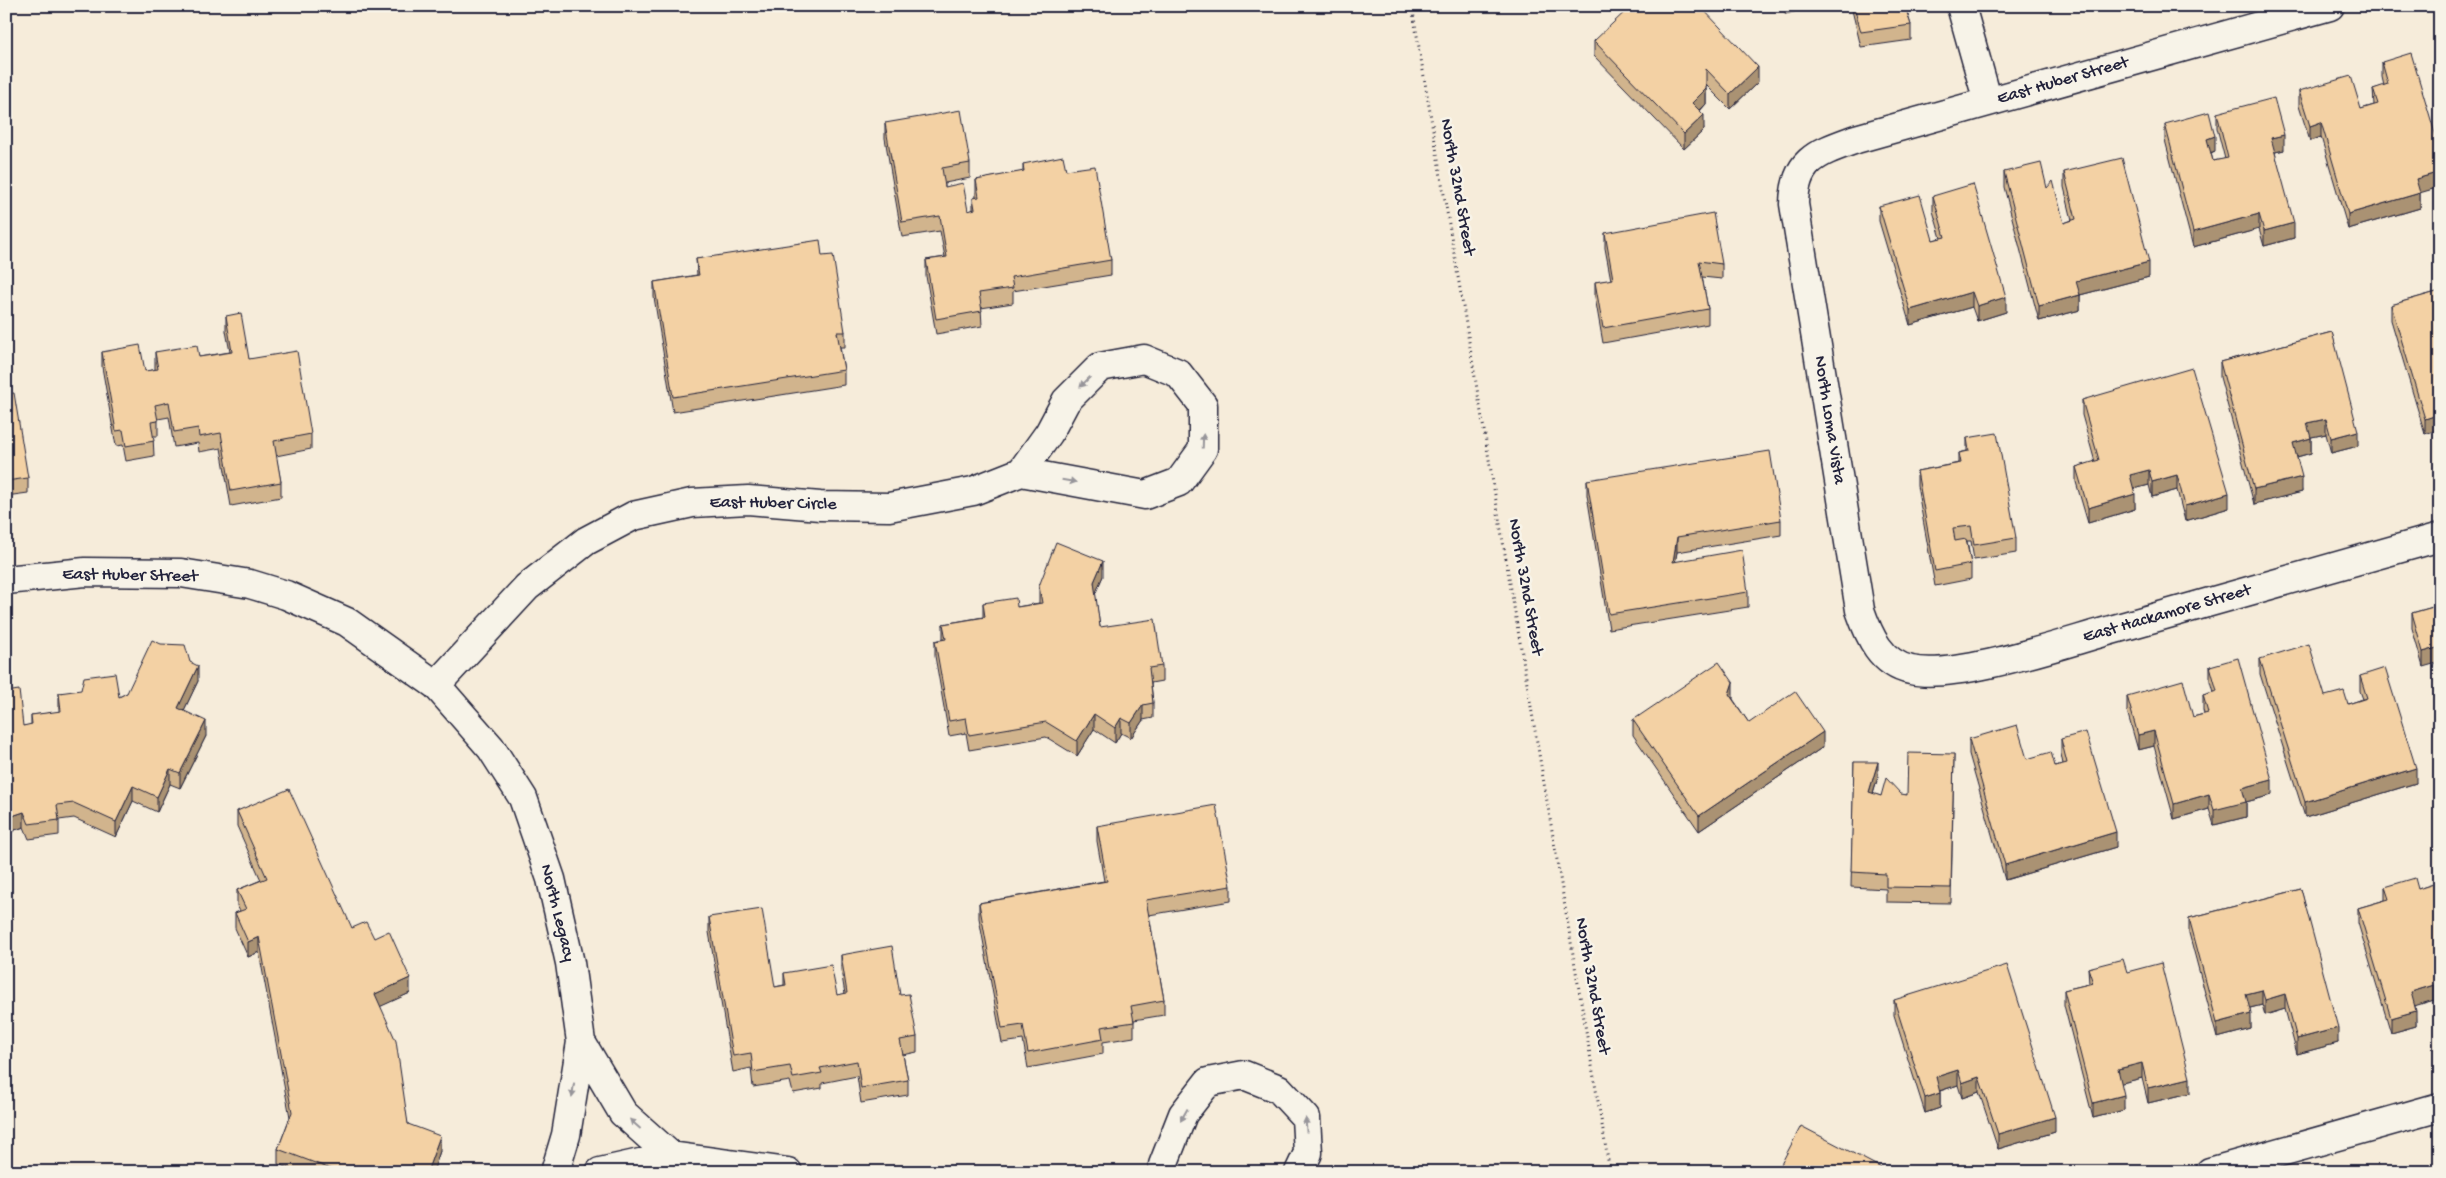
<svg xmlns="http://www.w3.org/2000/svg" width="2446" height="1178" font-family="'Gochi Hand',sans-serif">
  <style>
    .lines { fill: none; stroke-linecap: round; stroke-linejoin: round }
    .street-casing { stroke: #22223b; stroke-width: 31 }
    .path { stroke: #22223b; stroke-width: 3; stroke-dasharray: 1 4; stroke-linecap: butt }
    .street { stroke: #f7f3e8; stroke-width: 28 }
    .wall { fill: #d1b48d; stroke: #22223b }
    .shaded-wall { fill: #aa9273; stroke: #22223b }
    .building { fill: #f3d1a4; stroke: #22223b }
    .oneway { fill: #97959a }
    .labels { text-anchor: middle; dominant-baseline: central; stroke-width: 5; stroke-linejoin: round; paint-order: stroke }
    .street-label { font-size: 18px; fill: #22223b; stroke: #f7f3e8 }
  </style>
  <rect width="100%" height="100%" fill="#f6ecda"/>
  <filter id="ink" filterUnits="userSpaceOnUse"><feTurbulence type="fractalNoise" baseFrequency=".02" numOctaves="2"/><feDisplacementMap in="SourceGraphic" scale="10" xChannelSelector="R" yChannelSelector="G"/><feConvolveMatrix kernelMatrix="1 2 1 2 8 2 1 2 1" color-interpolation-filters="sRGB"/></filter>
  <g filter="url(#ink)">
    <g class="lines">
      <g class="street-casing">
        <path id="street" d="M1961,6L1988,102
          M2330,6L1856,139C1818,153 1795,159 1794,204L1860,610C1869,636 1881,664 1911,670C1955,680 2058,645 2104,632C2216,600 2328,569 2440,537
          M6,580L85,572L181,573L250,584L286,595L347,622L436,685L491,748L523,798L551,879L570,963L581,1042L566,1135L555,1172
          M436,685L527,587L586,541L633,516L692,503L748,500L820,506L889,507L973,491L1021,472L1145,495L1179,482L1203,449V405L1178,373L1144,359L1100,367L1066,401L1049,433L1021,472
          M581,1042L623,1113L671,1156L788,1172
          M1163,1165L1183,1114L1208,1082L1244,1075L1279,1089L1306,1118L1308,1153L1299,1172
          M600,1172L671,1156
          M2210,1172L2440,1107"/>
      </g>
      <path class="path" d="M1412,6L1610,1172"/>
      <use href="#street" class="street"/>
    </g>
    <path class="wall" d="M1783,6H1818L1785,14Z
      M1851,6H1905L1911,25V40L1861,47Z
      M1594,41L1758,82L1730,109L1706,85V104L1700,111L1704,130L1684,149L1594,56Z
      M2382,62L2440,150V187L2420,192V208L2348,229L2321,137L2310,141L2299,106V91L2361,109L2374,105L2373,89L2384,86L2382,77Z
      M2217,113L2284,150L2275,152L2294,238L2264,246L2259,229L2193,247L2165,140V124L2215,151L2211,153L2213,161L2225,159L2217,128Z
      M885,123L970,163V178L945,183V187L968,211L973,210V198L976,197V180L1023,172V164L1066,170L1111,260V275L1013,291V303L981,308L982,326L936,334L926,276V260L945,257L940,231L902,237L885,138Z
      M2004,172L2047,188L2064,223L2072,220L2064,187V172L2149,277L2080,295V310L2039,321L2004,187Z
      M1933,196L2006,312L1977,321L1972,307L1910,325L1879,221V206L1933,240L1941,238L1933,211Z
      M1605,233L1722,264V279L1702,277L1708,309V324L1603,343L1595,297V282L1611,280L1605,248Z
      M822,256L845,332V347H840L844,370V385L673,412L654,297V282L697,275L696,259Z
      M2440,291L2425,434L2391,320V305Z
      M226,316L249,359L311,434V449L276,456L281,482V497L231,506L221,448L199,452L198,443L174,447L169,417L158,419V436H153L154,456L126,461L123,445L116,446L102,367V352L145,371L155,370V352L199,357L230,352L226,331Z
      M2332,332L2358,446L2331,453L2326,434L2311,437V453L2297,457L2302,492L2254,504L2220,377V362Z
      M6,394L28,478V493L6,496Z
      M2082,400L2229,508L2185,521L2177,490L2152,497L2149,485L2134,489L2135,509L2088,523L2076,482V467L2095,462L2082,415Z
      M1967,438L2016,538V553L1974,560L1971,541H1967L1971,564V579L1935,586L1917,486V471L1959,463V453L1967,451Z
      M1587,480L1781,520V535L1677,552L1675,561L1748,592V607L1609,629L1587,495Z
      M1103,576L1095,593L1100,627L1162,666V681L1151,683L1153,703V718L1143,720L1131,738L1121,733L1115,743L1094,729L1077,756L1046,737L969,750L966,733L949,736L935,656V641L943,639V624L983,617V603L1017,607L1039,603V586Z
      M2440,605L2423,667L2412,628V613Z
      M2260,659L2325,696L2348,704L2363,699L2360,691V676L2416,783L2305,817L2260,674Z
      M190,662L198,681L184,710L206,736L180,788L170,784L157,812L133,801L116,837L74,818L59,820V835L29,839L24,827L15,830L23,726L31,725V715L59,712V693L119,697Z
      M2210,666L2272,795L2246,802V817L2214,825L2209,809L2174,819L2154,746L2138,750L2127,711V696L2193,717L2204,714L2203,710V695L2213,692L2210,681Z
      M1733,697V699L1749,723L1823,747L1699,831L1633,735V720Z
      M1969,739L2027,759L2055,766L2063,764L2061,754V739L2116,847L2005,880L1969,754Z
      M1954,754L1951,903L1886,902V889L1851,887L1854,762L1878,777L1873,794L1881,796L1907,795Z
      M237,811L352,928L374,938L410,993L380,1006L408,1124L440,1151L433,1172H298L278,1164V1149L290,1117L259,952L248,957L235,928V913L240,911L237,906V890L261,880L237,826Z
      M1097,826L1231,886V901L1149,915L1164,1000V1015L1134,1020V1037L1103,1042V1054L1028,1068L1023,1040L1002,1043L979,918V903L1104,881L1097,841Z
      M2440,882V1020L2434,1000L2415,1005L2416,1026L2391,1033L2358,923V908L2385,900V887L2418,889Z
      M2301,889L2338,1043L2297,1054L2285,1009L2265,1015L2262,1005L2250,1008L2251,1029L2217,1038L2189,933V918Z
      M709,917L775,987L784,985V973L837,995L845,994L841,970V955L900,995L917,1037V1052L903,1055L908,1080V1095L861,1103L857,1076L822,1083V1088L793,1093L790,1081L753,1087L751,1068L733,1072L709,932Z
      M2088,968L2127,972L2190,1093L2148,1103L2142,1078L2121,1083L2124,1110L2093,1118L2064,1005V990L2089,984Z
      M1894,1000L2055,1132L1998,1149L1979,1092L1962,1098L1958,1085L1940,1091V1108L1925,1113L1894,1015Z"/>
    <path class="shaded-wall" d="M1785,6H1818L1785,14Z
      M1758,67V82L1730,109V94Z
      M1706,89V104L1692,118V103Z
      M1704,115V130L1684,149V134Z
      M2321,122V137L2310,141V126Z
      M2284,135V150L2271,153V138Z
      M2215,136V151L2207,154V139Z
      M2440,172V187L2416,194V179Z
      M2420,193V208L2348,229V214Z
      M2259,214V229L2193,247V232Z
      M2294,223V238L2264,246V231Z
      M2149,262V277L2076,296V281Z
      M1972,292V307L1910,325V310Z
      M2080,295V310L2039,321V306Z
      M2006,297V312L1977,321V306Z
      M2440,414V429L2425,434V419Z
      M2326,419V434L2307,438V423Z
      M2358,431V446L2331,453V438Z
      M2311,438V453L2293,458V443Z
      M2149,470V485L2130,490V475Z
      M2177,475V490L2152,497V482Z
      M2302,477V492L2254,504V489Z
      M2229,493V508L2185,521V506Z
      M2135,494V509L2088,523V508Z
      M1677,537V552L1673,577V562Z
      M1103,561V576L1094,597V582Z
      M2440,647V662L2423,667V652Z
      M198,666V681L178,723V708Z
      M1733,682V697L1729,709V694Z
      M1143,705V720L1131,738V723Z
      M1094,714V729L1077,756V741Z
      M1121,718V733L1115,743V728Z
      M206,721V736L180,788V773Z
      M2154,731V746L2138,750V735Z
      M1823,732V747L1699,831V816Z
      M1878,762V777L1869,807V792Z
      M2416,768V783L2305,817V802Z
      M170,769V784L157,812V797Z
      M2272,780V795L2246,802V817L2214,825V810L2242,788Z
      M133,786V801L116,837V822Z
      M2209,794V809L2174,819V804Z
      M24,812V827L15,830L6,838V823L15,815Z
      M2116,832V847L2005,880V865Z
      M259,937V952L248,957V942Z
      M410,978V993L375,1009V994Z
      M2434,985V1000L2411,1007V992Z
      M2262,990V1005L2246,1009V994Z
      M2285,994V1009L2265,1015V1000Z
      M2416,1011V1026L2391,1033V1018Z
      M2251,1014V1029L2217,1038V1023Z
      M2338,1028V1043L2297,1054V1039Z
      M2142,1063V1078L2118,1084V1069Z
      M1958,1070V1085L1936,1092V1077Z
      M1979,1077V1092L1962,1098V1083Z
      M2190,1078V1093L2148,1103V1088Z
      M1940,1093V1108L1925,1113V1098Z
      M2124,1095V1110L2093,1118V1103Z
      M2055,1117V1132L1998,1149V1134Z
      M440,1136V1151L433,1172H427Z"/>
    <path class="building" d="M1631,6H1700L1758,67L1730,94L1706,69V89L1692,103L1704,115L1684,134L1594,41Z
      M1854,6H1905L1911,25L1861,32Z
      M2411,53L2440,150V172L2416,179L2420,193L2348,214L2321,122L2310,126L2299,91L2351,76L2361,109L2378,104L2373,89L2388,84L2382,62Z
      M2274,98L2284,135L2271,138L2294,223L2264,231L2259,214L2193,232L2165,124L2209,112L2215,136L2207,139L2213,161L2228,158L2217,113Z
      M961,110L970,163L942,168L945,187L963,183L968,211L975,209L973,198L979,197L976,180L1024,171L1023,164L1063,156L1066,170L1095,166L1111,260L1011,277L1013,288L979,293L982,311L936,319L926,260L947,257L940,216L902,222L885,123Z
      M2122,158L2149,262L2076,281L2080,295L2039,306L2004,172L2041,163L2047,188L2053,181L2064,223L2076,219L2064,172Z
      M1973,184L2006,297L1977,306L1972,292L1910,310L1879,206L1920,195L1933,240L1945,237L1933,196Z
      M1713,213L1722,264L1699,261L1708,309L1603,328L1595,282L1613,279L1605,233Z
      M820,240L822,256L833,255L845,332H837L844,370L673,397L654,282L699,275L696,259Z
      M2440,291V414L2425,419L2391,305Z
      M241,313L249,359L297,351L311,434L274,441L281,482L231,491L221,433L199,437L198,428L174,432L169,402L155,405L158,421L151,422L154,441L126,446L123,430L116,431L102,352L140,345L145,371L158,369L155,352L197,345L199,357L232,352L226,316Z
      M2332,332L2358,431L2331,438L2326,419L2307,423L2311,438L2293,443L2302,477L2254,489L2220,362Z
      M2192,368L2229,493L2185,506L2177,475L2152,482L2149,470L2130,475L2135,494L2088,508L2076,467L2099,460L2082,400Z
      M14,393L28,478L6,481V394Z
      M1997,433L2016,538L1974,545L1971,526L1953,528L1955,541L1966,539L1971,564L1935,571L1917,471L1961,463L1959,453L1969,451L1967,438Z
      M1770,451L1781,520L1677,537L1673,562L1742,550L1748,592L1609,614L1587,480Z
      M1056,542L1103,561L1094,582L1100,627L1155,619L1162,666L1149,668L1153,703L1143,705L1131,723L1121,718L1115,728L1094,714L1077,741L1046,722L969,735L966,718L949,721L935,641L946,639L943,624L985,617L983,603L1016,598L1017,607L1042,603L1039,586Z
      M2440,605V647L2423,652L2412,613Z
      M152,640L161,644L185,645L190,662L198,666L178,708L206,721L180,773L170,769L157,797L133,786L116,822L74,803L57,805L59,820L29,824L24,812L15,815L6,823V692L19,690L23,726L32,724L31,715L61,711L59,693L81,690L84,677L115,673L119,697L127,693Z
      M2309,644L2325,696L2344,691L2348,704L2367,698L2360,676L2385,668L2416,768L2305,802L2260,659Z
      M2238,658L2272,780L2242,788L2246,802L2214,810L2209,794L2174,804L2154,731L2138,735L2127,696L2183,680L2193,717L2208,713L2203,695L2217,691L2210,666Z
      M1719,662L1733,682L1729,694L1749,723L1795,691L1823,732L1699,816L1633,720Z
      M2017,725L2027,759L2051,752L2055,766L2067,763L2061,739L2086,732L2116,832L2005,865L1969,739Z
      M1908,753L1954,754L1951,888L1886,887V874L1851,872L1854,762H1878L1869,792L1881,796L1886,778L1901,794L1907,795Z
      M289,789L352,928L366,922L374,938L389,931L410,978L375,994L396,1041L408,1124L440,1136L427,1172H339L278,1149L292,1112L259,937L248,942L235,913L246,909L237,890L267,878L237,811Z
      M1216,805L1231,886L1146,900L1164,1000L1131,1006L1134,1022L1101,1027L1103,1039L1028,1053L1023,1025L1002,1028L979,903L1107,881L1097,826Z
      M2415,878L2418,889L2440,882V1004L2434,985L2411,992L2416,1011L2391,1018L2358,908L2389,899L2385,887Z
      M2301,889L2338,1028L2297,1039L2285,994L2265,1000L2262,990L2246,994L2251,1014L2217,1023L2189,918Z
      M762,909L775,987L786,985L784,973L831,965L837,995L847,993L841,955L892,946L900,995L909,994L917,1037L900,1040L908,1080L861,1088L857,1061L820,1068L822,1073L793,1078L790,1066L753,1072L751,1053L733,1056L709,917Z
      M2123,959L2127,972L2161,963L2190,1078L2148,1088L2142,1063L2118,1069L2124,1095L2093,1103L2064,990L2093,983L2088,968Z
      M2007,965L2055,1117L1998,1134L1979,1077L1962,1083L1958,1070L1936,1077L1940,1093L1925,1098L1894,1000Z
      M1801,1126L1889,1172H1777Z"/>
    <defs><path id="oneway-solid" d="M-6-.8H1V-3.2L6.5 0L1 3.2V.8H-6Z" transform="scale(1.25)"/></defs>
    <g class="oneway">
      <use href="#oneway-solid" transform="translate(1085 382) rotate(135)"/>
      <use href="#oneway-solid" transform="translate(1203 441) rotate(-88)"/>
      <use href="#oneway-solid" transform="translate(1069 481) rotate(10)"/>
      <use href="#oneway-solid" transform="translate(573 1090) rotate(99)"/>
      <use href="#oneway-solid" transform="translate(1184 1115) rotate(119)"/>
      <use href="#oneway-solid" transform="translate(635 1124) rotate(-138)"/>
      <use href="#oneway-solid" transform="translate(1306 1125) rotate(-95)"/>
    </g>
  </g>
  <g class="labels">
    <g class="street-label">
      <text transform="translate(2063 81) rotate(-16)">East Huber Street</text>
      <text transform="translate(1457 187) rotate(80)">North 32nd Street</text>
      <text transform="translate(1829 420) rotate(81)">North Loma Vista</text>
      <text transform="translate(773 504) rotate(1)">East Huber Circle</text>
      <text transform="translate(130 576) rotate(1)">East Huber Street</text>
      <text transform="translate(1525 587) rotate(80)">North 32nd Street</text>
      <text transform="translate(2167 614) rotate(-16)">East Hackamore Street</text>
      <text transform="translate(557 913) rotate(76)">North Legacy</text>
      <text transform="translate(1592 986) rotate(80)">North 32nd Street</text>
    </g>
  </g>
  <rect width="2446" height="1178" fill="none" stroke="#f7f3e8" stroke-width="25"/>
  <rect x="12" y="12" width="2421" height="1153" fill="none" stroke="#22223b" stroke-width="2" filter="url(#ink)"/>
</svg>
